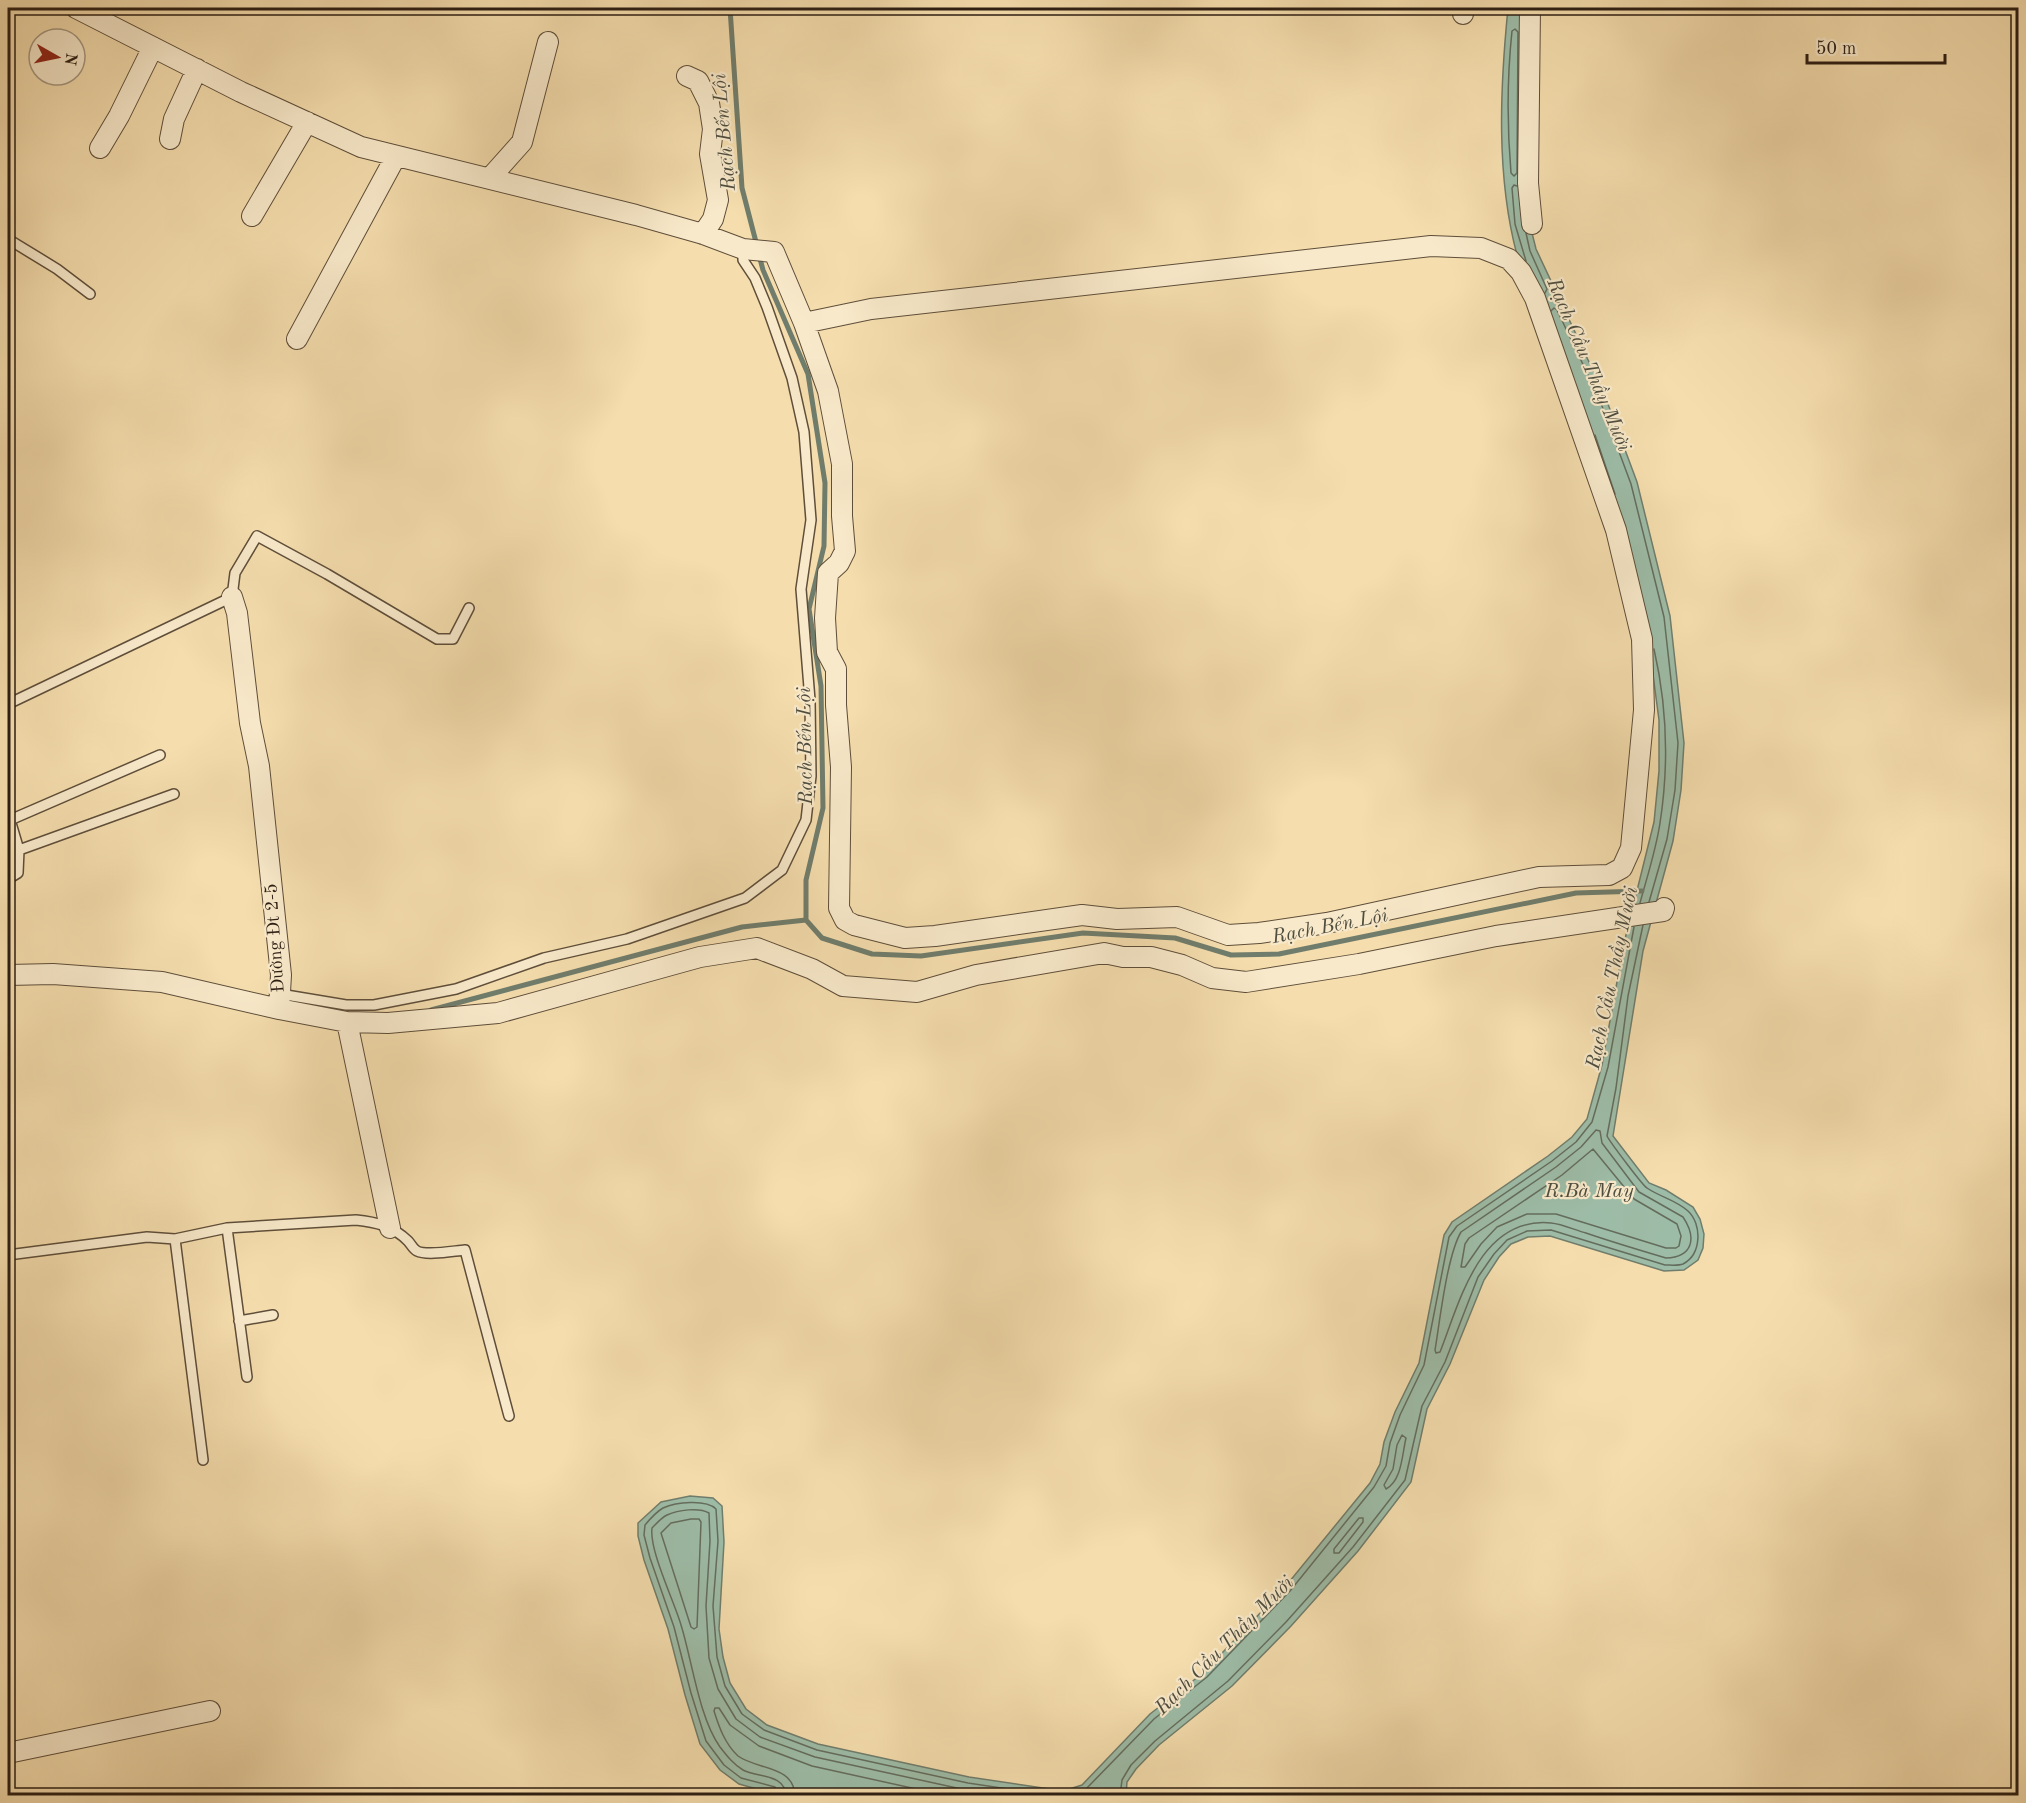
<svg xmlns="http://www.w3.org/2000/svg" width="2026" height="1803" font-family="'Old Standard TT',serif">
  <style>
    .water { fill: #9dbca7; stroke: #707d6c; stroke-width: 1.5 }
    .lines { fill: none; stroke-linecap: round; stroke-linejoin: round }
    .shore { stroke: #646d5d; stroke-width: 1.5 }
    .stream { stroke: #707d6c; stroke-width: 5 }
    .service-casing { stroke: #5e4e3a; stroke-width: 12 }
    .minor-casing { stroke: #5e4e3a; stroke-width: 22 }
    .service { stroke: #f8e9ca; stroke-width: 9 }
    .minor { stroke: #f8e9ca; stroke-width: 20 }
    .labels { text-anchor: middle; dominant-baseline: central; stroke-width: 4.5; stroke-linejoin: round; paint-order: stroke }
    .street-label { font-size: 18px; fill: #2c1e13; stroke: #f8e9ca }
    .water-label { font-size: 20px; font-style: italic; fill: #4e4d3f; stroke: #f8e9ca }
  </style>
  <rect width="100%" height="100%" fill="#f5ddad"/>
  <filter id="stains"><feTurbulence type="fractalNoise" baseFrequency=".00333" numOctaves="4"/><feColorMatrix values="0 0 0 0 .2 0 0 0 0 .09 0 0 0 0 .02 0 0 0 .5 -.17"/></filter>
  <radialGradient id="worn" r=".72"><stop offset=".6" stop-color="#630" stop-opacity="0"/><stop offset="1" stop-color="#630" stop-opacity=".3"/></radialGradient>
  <path class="water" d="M1508,8H1525L1527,213L1536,249L1605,396L1637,482L1670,616L1684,743L1681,790L1673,841L1643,951L1613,1136L1649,1183L1666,1190L1693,1207L1700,1219L1704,1234L1703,1248L1698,1260L1684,1270L1664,1271L1550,1236L1528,1237L1511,1244L1499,1257L1484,1280L1450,1364L1427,1409L1411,1482L1358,1551L1291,1626L1232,1686L1159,1745L1136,1769L1127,1782L1126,1795L782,1796L739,1784L720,1770L700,1744L685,1695L668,1629L644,1560L638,1536V1523L661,1502L690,1496L713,1498L722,1506L724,1542L719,1629L723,1657L730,1683L746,1709L767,1725L818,1744L969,1777L1063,1791L1082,1785L1150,1714L1203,1673L1285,1587L1370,1483L1380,1464L1384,1442L1395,1412L1419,1363L1444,1235L1452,1222L1548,1156L1572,1137L1587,1119L1602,1065L1624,943L1654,822L1659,771V720L1653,675L1629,570L1517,255C1496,176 1500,89 1508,8Z"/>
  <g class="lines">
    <path class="shore" d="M1515,29L1518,32L1517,173L1514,176L1511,173C1507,126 1507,78 1512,31Z
      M1517,186L1514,185L1512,188L1515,224L1526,261
      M1526,233L1530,251L1547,289L1545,293
      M1551,311L1554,308L1557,310L1599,398L1631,484L1664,617L1678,743L1675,790L1667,839L1649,902
      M1595,435L1615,494
      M1640,903C1647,877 1656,850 1660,823C1669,765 1667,706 1654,649
      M1596,1130L1600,1131L1602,1143L1639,1192L1683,1217C1697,1238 1693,1257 1666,1258C1639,1250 1612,1242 1586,1233C1575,1230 1562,1224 1551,1223C1480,1216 1460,1301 1440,1352L1436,1353L1435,1350C1440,1320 1447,1256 1461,1232L1556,1167L1581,1147Z
      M1593,1149L1634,1199L1677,1224L1681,1236L1679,1246L1676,1248H1666L1556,1214H1527L1497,1227L1481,1244L1465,1267H1461L1465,1244L1469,1238L1562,1175Z
      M1402,1435L1406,1438C1402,1455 1402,1480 1386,1489L1384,1485L1393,1469L1397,1445Z
      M1359,1518H1363V1522L1339,1553H1334V1549Z
      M691,1519H699L701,1522L697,1627L694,1629L691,1627L661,1533L671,1523Z
      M779,1796L775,1787L741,1778L724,1765L706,1741L691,1693L674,1627L650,1558L644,1535L645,1525C650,1519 656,1512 663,1508C676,1502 706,1499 716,1509L718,1541L713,1606L717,1657L725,1686L742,1714L764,1730L817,1750L968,1783L1055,1796
      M786,1796C785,1773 757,1778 743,1770C733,1764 727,1756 720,1747C699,1718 692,1660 681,1625C674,1601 649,1550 652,1528C656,1524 661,1518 667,1515C678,1510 699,1507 709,1513L710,1541L706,1606L709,1658L718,1689L736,1719L760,1737L815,1757L966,1790L1002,1796
      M795,1796C794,1765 757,1770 738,1756C725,1744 719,1727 714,1711L715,1708H719L730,1725L759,1746L812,1766L948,1796
      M1067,1796L1086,1789L1154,1719L1207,1677L1290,1591L1374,1487L1386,1466L1390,1443L1400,1415L1424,1365L1449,1237L1457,1226L1552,1161L1576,1142L1592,1122L1608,1067L1634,927
      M1120,1796L1122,1780L1131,1765L1155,1741L1228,1681L1286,1622L1353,1547L1405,1480L1422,1406L1445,1362L1478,1277L1494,1254L1507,1240L1527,1231L1551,1230L1665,1265C1670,1265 1678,1266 1683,1264C1702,1254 1702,1224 1688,1211C1676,1200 1660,1197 1647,1188C1643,1186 1610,1142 1607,1136L1616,1088L1628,996L1643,925"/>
    <path class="stream" d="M730,8L742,188L757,246
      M759,255L763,270L808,374L825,483L824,546L809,609L821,686L823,808L806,880V920L822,938L872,954L921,956L1083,933L1175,938L1231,955L1279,954L1576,893L1642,891
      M431,1010L742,927L806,920"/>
    <g class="service-casing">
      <path id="service" d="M8,239L57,269L90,294
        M8,704L232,597L235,573L257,536L327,574L437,639H453L469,608
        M8,813L19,850L18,873L8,879
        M10,820L160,755
        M19,850L174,794
        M280,994L346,1005H374L456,989L544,958L627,939L745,898L782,870L806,820L811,776L810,700L801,589L811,520L804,432L792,378L767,307L755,278L743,260V249
        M227,1228L247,1377
        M175,1239L203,1460
        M8,1255L147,1237L175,1239L227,1228L356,1220C376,1222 393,1226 408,1241C411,1244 413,1249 417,1251C427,1256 453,1251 465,1250L509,1416
        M239,1321L273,1315"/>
    </g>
    <g class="minor-casing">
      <path id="minor" d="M76,8L241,92L361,147L636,215L703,234L743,249L774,252L804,323L828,391L842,464V516L845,551L839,563L828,573L825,618L827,652L836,669V705L841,767L839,908L845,920L854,925L905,938L935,936L1082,915L1117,919L1177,917L1228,935L1259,933L1327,923L1539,877L1609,875L1622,868L1631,848L1644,710L1642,639L1616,530L1535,298L1521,272L1509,259L1481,248L1431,246L871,309L804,323
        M1530,8L1528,183L1532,224
        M1463,14V8
        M687,76L698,81L709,103L713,129L710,154L718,200L713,219L703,234
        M170,139L174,119L197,69
        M100,148L119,116L153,47
        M490,178L522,142L548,42
        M252,216L307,122
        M297,339L396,156
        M8,975L53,974L162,982L279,1009L281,975L259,766L250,723L237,613L232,597
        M279,1009L347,1022L388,1023L498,1013L700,957L757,948L812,969L843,986L917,992L976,975L1104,953L1123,957H1151L1182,965L1212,978L1246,982L1359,964L1496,936L1663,911L1664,908
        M347,1022L390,1228
        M8,1753L210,1711"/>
    </g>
    <use href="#service" class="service"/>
    <use href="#minor" class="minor"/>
  </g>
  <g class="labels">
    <g class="street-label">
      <text transform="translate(275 938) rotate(-94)">Đường Đt 2-5</text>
    </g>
    <g class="water-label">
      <text transform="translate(725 132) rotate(-95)">Rạch Bến Lội</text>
      <text transform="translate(1588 365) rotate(67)">Rạch Cầu Thầy Mười</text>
      <text transform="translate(806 746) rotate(-91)">Rạch Bến Lội</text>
      <text transform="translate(1330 927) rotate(-11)">Rạch Bến Lội</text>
      <text transform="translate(1613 978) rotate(-78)">Rạch Cầu Thầy Mười</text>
      <text x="1589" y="1192">R.Bà May</text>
      <text transform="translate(1225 1646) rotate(-45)">Rạch Cầu Thầy Mười</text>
    </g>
  </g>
  <rect width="2026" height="1803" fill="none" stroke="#f5ddad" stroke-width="30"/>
  <rect x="9" y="9" width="2008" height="1785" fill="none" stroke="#2c1e13" stroke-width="3"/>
  <rect x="15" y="15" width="1996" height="1773" fill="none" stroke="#2c1e13" stroke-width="1.5"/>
  <g transform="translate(57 57) rotate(99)"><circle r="28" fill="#f8e9ca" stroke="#a69881" stroke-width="1.5"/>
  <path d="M0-4.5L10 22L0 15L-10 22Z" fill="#8f2418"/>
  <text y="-9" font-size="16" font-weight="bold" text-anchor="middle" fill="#2c1e13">N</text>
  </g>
  <path d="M1807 54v9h138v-9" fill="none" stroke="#2c1e13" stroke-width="3"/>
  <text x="1816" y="54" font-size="18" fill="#2c1e13" stroke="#f8e9ca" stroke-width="4.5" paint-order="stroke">50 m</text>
  <rect width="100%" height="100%" filter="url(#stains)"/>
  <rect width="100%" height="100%" fill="url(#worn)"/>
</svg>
